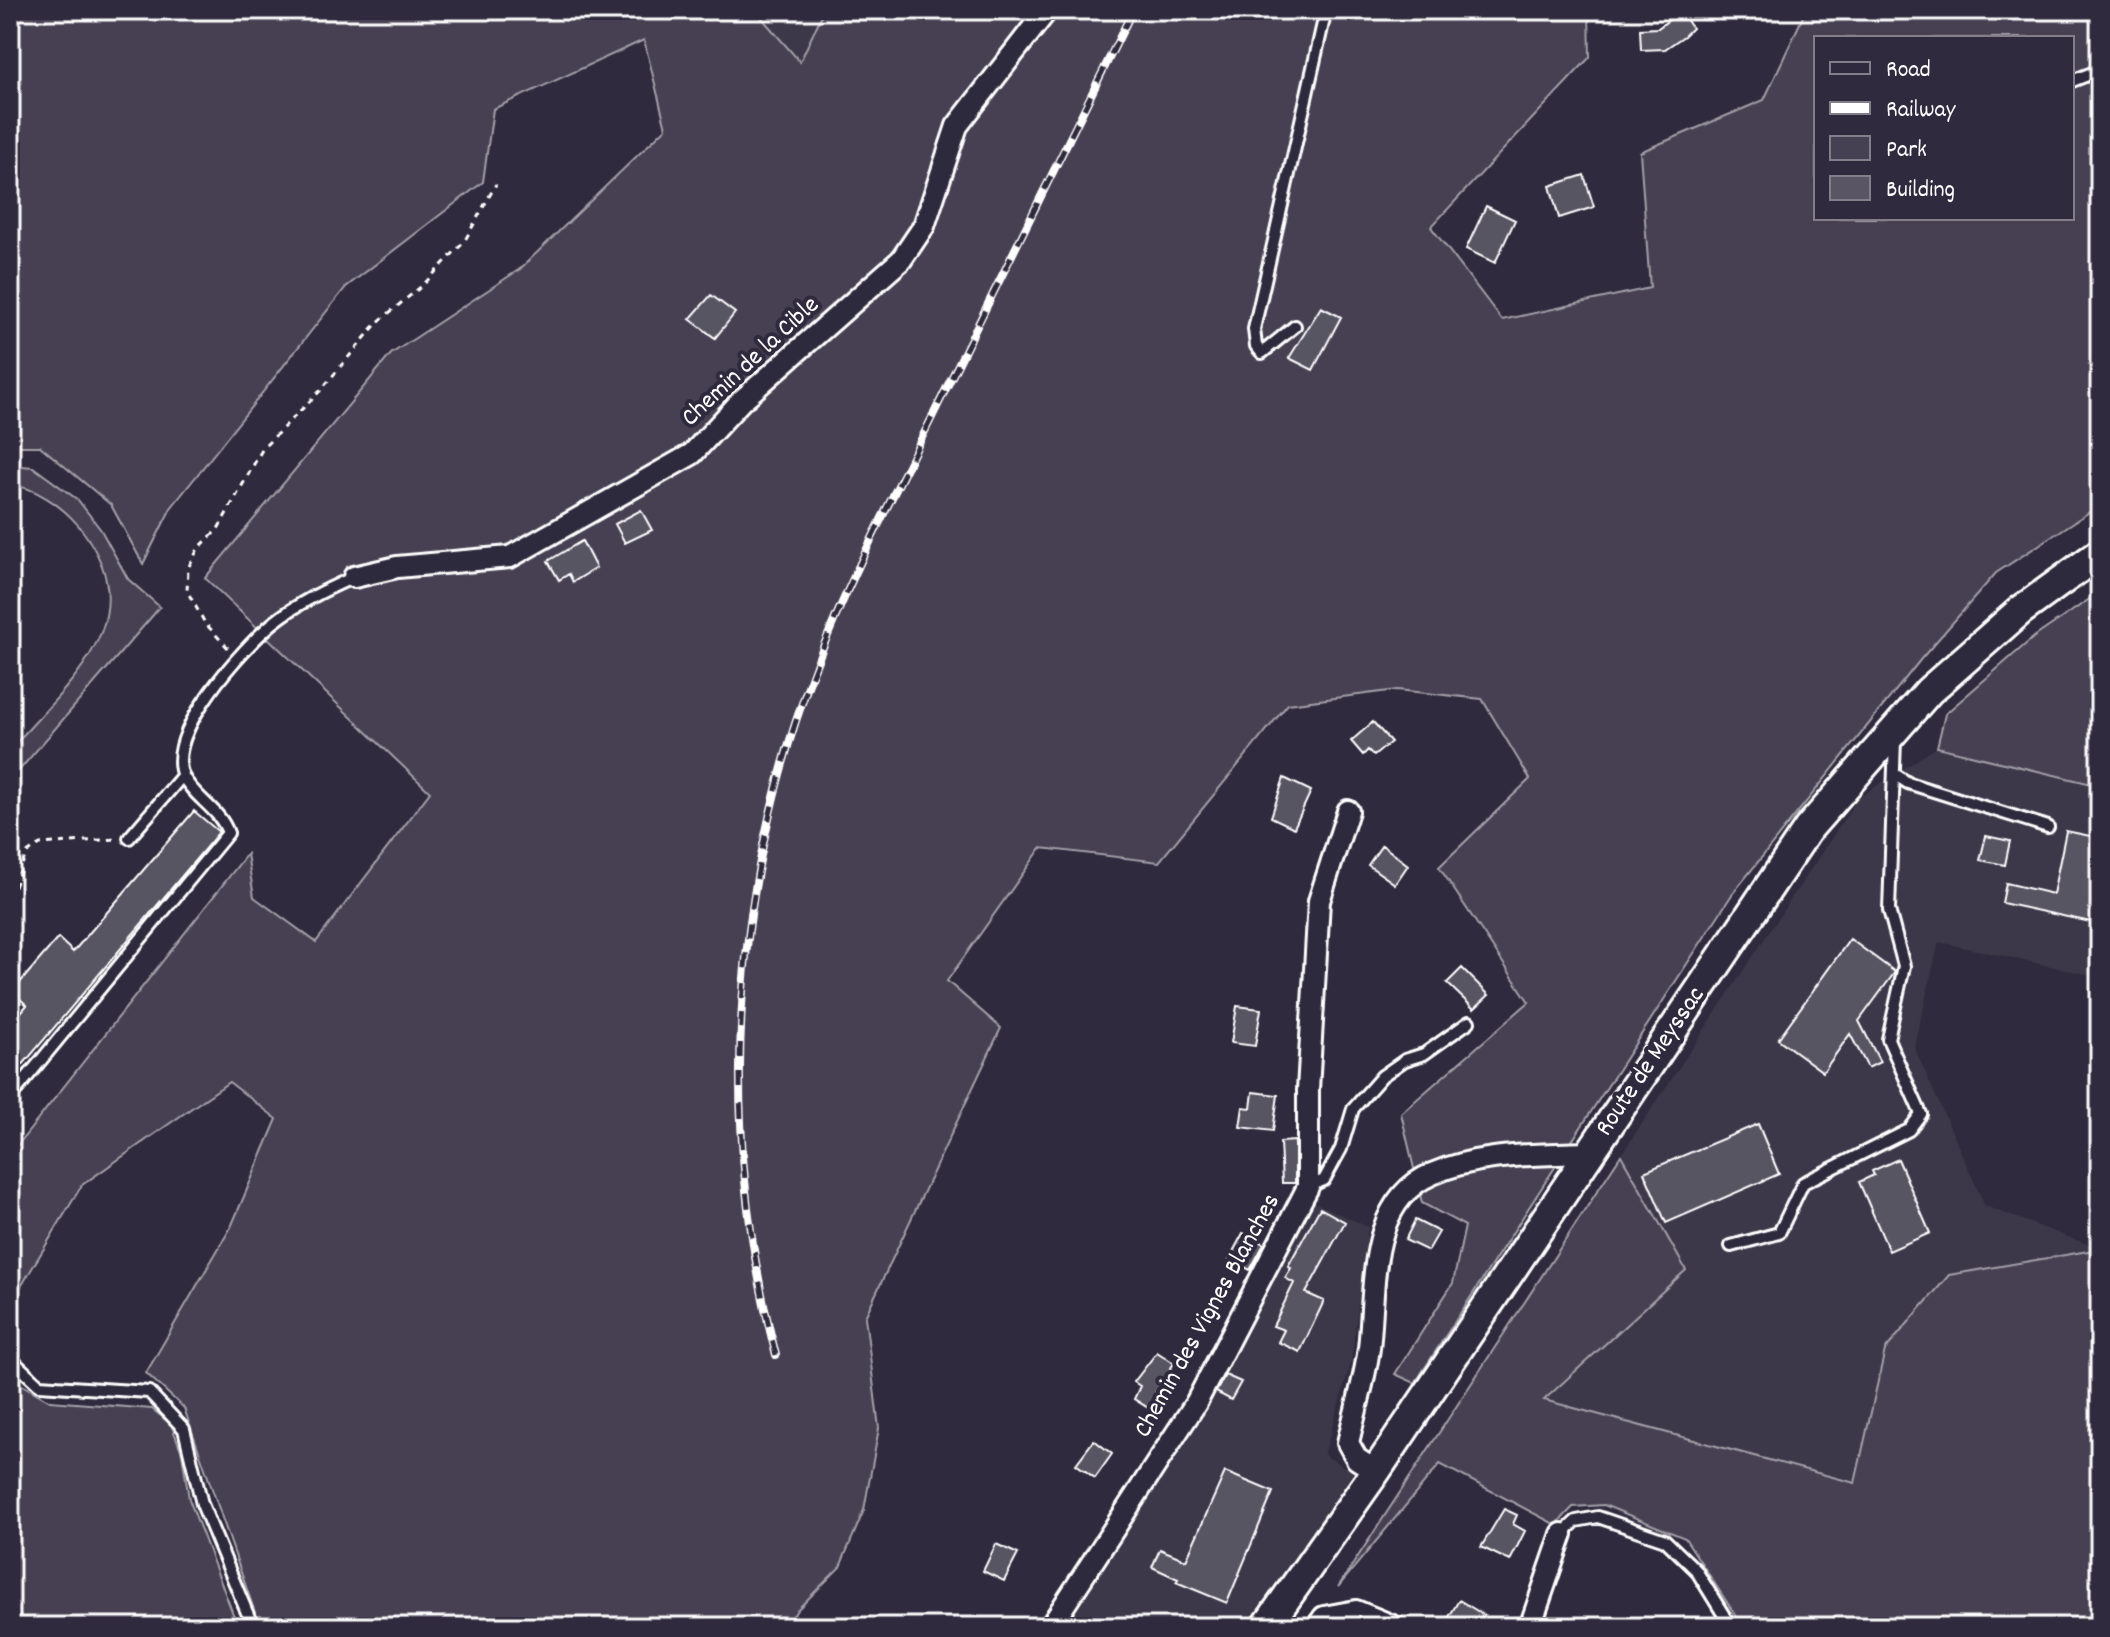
<svg xmlns="http://www.w3.org/2000/svg" width="2110" height="1637" font-family="Dekko,sans-serif">
  <style>
    .built { fill: #3c3749 }
    .green { fill: #464152; stroke: #a2a0a8; stroke-width: 2; fill-rule: evenodd }
    .building { fill: #595564; stroke: #fff; stroke-width: 2 }
    .lines { fill: none; stroke-linecap: round; stroke-linejoin: round }
    .service-casing { stroke: #fff; stroke-width: 16 }
    .minor-casing { stroke: #fff; stroke-width: 26 }
    .secondary-casing { stroke: #fff; stroke-width: 34 }
    .path { stroke: #fff; stroke-width: 3; stroke-dasharray: 6 6; stroke-linecap: butt }
    .service { stroke: #2f2a3d; stroke-width: 10 }
    .minor { stroke: #2f2a3d; stroke-width: 20 }
    .secondary { stroke: #2f2a3d; stroke-width: 28 }
    .rail-casing { stroke: #fff; stroke-width: 8 }
    .rail { stroke: #2f2a3d; stroke-width: 5; stroke-dasharray: 15; stroke-linecap: butt }
    .labels { text-anchor: middle; dominant-baseline: central; stroke-width: 8; stroke-linejoin: round; paint-order: stroke }
    .street-label { font-size: 26px; fill: #fff; stroke: #2f2a3d }
  </style>
  <rect width="100%" height="100%" fill="#2f2a3d"/>
  <filter id="ink" filterUnits="userSpaceOnUse"><feTurbulence type="fractalNoise" baseFrequency=".0125" numOctaves="2"/><feDisplacementMap in="SourceGraphic" scale="16" xChannelSelector="R" yChannelSelector="G"/><feConvolveMatrix kernelMatrix="1 2 1 2 8 2 1 2 1" color-interpolation-filters="sRGB"/></filter>
  <g filter="url(#ink)">
    <path class="built" d="M755,10H824L800,62Z
      M1937,747L2100,786V977L1939,942L1914,1047L1985,1206L2100,1249L1949,1275L1885,1350L1855,1484L1543,1400L1686,1270L1621,1155L1858,798Z
      M1312,1201L1368,1227L1351,1363L1324,1455L1353,1472L1279,1584L1242,1627H1066L1241,1339Z"/>
    <path class="green" d="M10,10H755L800,62L824,10H1589L1590,57L1431,227L1502,320L1650,288L1640,152L1764,100L1806,10H2100V505L1996,573L1921,659L1733,893L1415,1383L1395,1374L1453,1283L1465,1226L1422,1203L1401,1113L1529,1002L1439,867L1530,779L1482,699L1397,690L1288,704L1159,862L1041,848L947,981L1001,1028L865,1317L879,1428L864,1510L840,1567L797,1610L786,1627H260L184,1408L146,1373L231,1227L277,1119L229,1082L82,1185L10,1305V1155L247,854L254,897L316,942L430,792L205,578L391,354L520,269L666,128L644,40L493,109L483,182L346,287L171,508L143,564L111,505L40,446H10ZM1816,38H2072V218H1816Z
      M10,465L33,467L78,500L101,530L128,579L160,607L10,781V750C70,680 153,619 78,525C63,507 34,486 10,485Z
      M2100,592V786L1937,747L1945,714L2034,637Z
      M1621,1155L1686,1270L1544,1400L1855,1483L1885,1350L1949,1275L2100,1249V1627H1743L1685,1538L1604,1505L1573,1507L1556,1525L1440,1464L1338,1587Z
      M10,1378L50,1401L152,1409L171,1424L182,1453L189,1499L238,1627H10Z"/>
    <path class="building" d="M1681,11L1692,28L1684,36L1665,49L1641,50L1640,29L1658,28Z
      M1584,175L1594,207L1559,218L1550,186Z
      M1486,206L1515,220L1495,263L1466,249Z
      M711,295L735,313L715,338L690,319Z
      M1321,307L1341,317L1313,370L1289,358Z
      M641,510L652,530L625,543L615,524Z
      M582,541L596,568L573,582L569,574L559,580L548,561Z
      M1373,722L1391,742L1374,756L1368,750L1363,755L1351,741Z
      M1284,778L1311,791L1294,828L1271,817Z
      M194,811L219,832L10,1080V1025L27,1005L12,992L58,938L73,952Z
      M2066,831L2100,838V924L2002,903L2006,883L2053,894Z
      M1986,836L2010,841L2005,865L1980,860Z
      M1382,845L1408,865L1395,884L1368,865Z
      M1850,939L1895,972L1859,1021L1880,1062L1868,1068L1850,1034L1823,1072L1778,1039Z
      M1462,968L1489,995L1474,1009L1447,983Z
      M1237,1006L1261,1009L1255,1046L1231,1043Z
      M1253,1092L1278,1095L1273,1131L1240,1127L1243,1107L1251,1108Z
      M1758,1124L1779,1174L1666,1223L1644,1172Z
      M1295,1141V1183H1282L1280,1142Z
      M1898,1159L1930,1233L1889,1251L1859,1182L1874,1175L1872,1171Z
      M1320,1208L1345,1222L1306,1293L1324,1301L1300,1352L1278,1342L1284,1330L1273,1326L1294,1283L1285,1278L1291,1268L1288,1266Z
      M1415,1220L1439,1232L1428,1251L1405,1240Z
      M1243,1233L1264,1244L1250,1270L1229,1259Z
      M1157,1352L1174,1363L1155,1394L1166,1401L1158,1414L1134,1399L1140,1386L1134,1382Z
      M1225,1375L1241,1382L1231,1400L1216,1392Z
      M1094,1440L1112,1454L1095,1478L1076,1464Z
      M1225,1472L1273,1492L1227,1603L1176,1582L1178,1579L1152,1567L1160,1549L1186,1560Z
      M1504,1509L1517,1515L1513,1524L1525,1531L1510,1561L1481,1547Z
      M996,1544L1018,1554L1004,1581L983,1571Z
      M1459,1600L1484,1615L1477,1627H1443Z"/>
    <g class="lines">
      <g class="service-casing">
        <path id="service" d="M2072,81L2100,70
          M1295,326L1262,353L1256,346L1254,329L1326,10
          M1896,775L1908,783L2048,827
          M129,838L183,775
          M10,1098L228,833C220,809 194,798 183,776C164,733 243,648 273,623C298,603 325,590 354,577
          M1308,1187L1324,1180L1341,1149L1353,1109L1382,1076L1405,1060L1424,1054L1469,1022
          M1731,1246L1779,1233L1803,1183L1909,1130L1921,1114L1888,1039L1904,966L1889,910L1895,739
          M10,1358L39,1385L149,1392L184,1429L202,1504L253,1627
          M1562,1534L1576,1521L1598,1517L1665,1540L1696,1570L1731,1627"/>
      </g>
      <g class="minor-casing">
        <path id="minor" d="M354,577L397,567L510,557L692,454L741,401L901,260L924,226L957,126L1047,10
          M1376,1471L1357,1459L1348,1443C1355,1411 1365,1379 1369,1348C1376,1290 1366,1202 1432,1174C1479,1153 1537,1155 1588,1153
          M1050,1627L1196,1403L1308,1187V1090L1319,901L1348,811
          M1317,1627L1324,1617L1356,1611L1395,1627
          M1530,1627L1562,1534"/>
      </g>
      <g class="secondary-casing">
        <path id="secondary" d="M1266,1627L1376,1471L1808,829L1929,691L2020,611L2100,553"/>
      </g>
      <path class="path" d="M228,648L205,623L187,591L188,568L198,549L218,529L263,448L320,391L378,322L423,285L464,242L496,184
        M10,898L26,854L40,844L116,839"/>
      <use href="#service" class="service"/>
      <use href="#minor" class="minor"/>
      <use href="#secondary" class="secondary"/>
      <g class="rail-casing">
        <path id="rail" d="M776,1355C717,1129 731,888 814,670C850,576 898,487 942,397C1006,268 1069,139 1133,10"/>
      </g>
      <use href="#rail" class="rail"/>
    </g>
  </g>
  <g class="labels">
    <g class="street-label">
      <text transform="translate(751 362) rotate(-43)">Chemin de la Cible</text>
      <text transform="translate(1651 1062) rotate(-56)">Route de Meyssac</text>
      <text transform="translate(1208 1316) rotate(-61)">Chemin des Vignes Blanches</text>
    </g>
  </g>
  <rect width="2110" height="1637" fill="none" stroke="#2f2a3d" stroke-width="40"/>
  <rect x="20" y="20" width="2070" height="1597" fill="none" stroke="#fff" stroke-width="3" filter="url(#ink)"/>
  <rect x="1814" y="36" width="260" height="184" fill="#2f2a3d" stroke="#827f8b" stroke-width="2"/>
  <rect x="1830" y="62" width="40" height="12" fill="#2f2a3d" stroke="#827f8b" stroke-width="2"/>
  <text x="1886" y="76" font-size="24" fill="#ffffff">Road</text>
  <rect x="1830" y="102" width="40" height="12" fill="#ffffff" stroke="#827f8b" stroke-width="2"/>
  <text x="1886" y="116" font-size="24" fill="#ffffff">Railway</text>
  <rect x="1830" y="136" width="40" height="24" fill="#464152" stroke="#827f8b" stroke-width="2"/>
  <text x="1886" y="156" font-size="24" fill="#ffffff">Park</text>
  <rect x="1830" y="176" width="40" height="24" fill="#595564" stroke="#827f8b" stroke-width="2"/>
  <text x="1886" y="196" font-size="24" fill="#ffffff">Building</text>
</svg>
